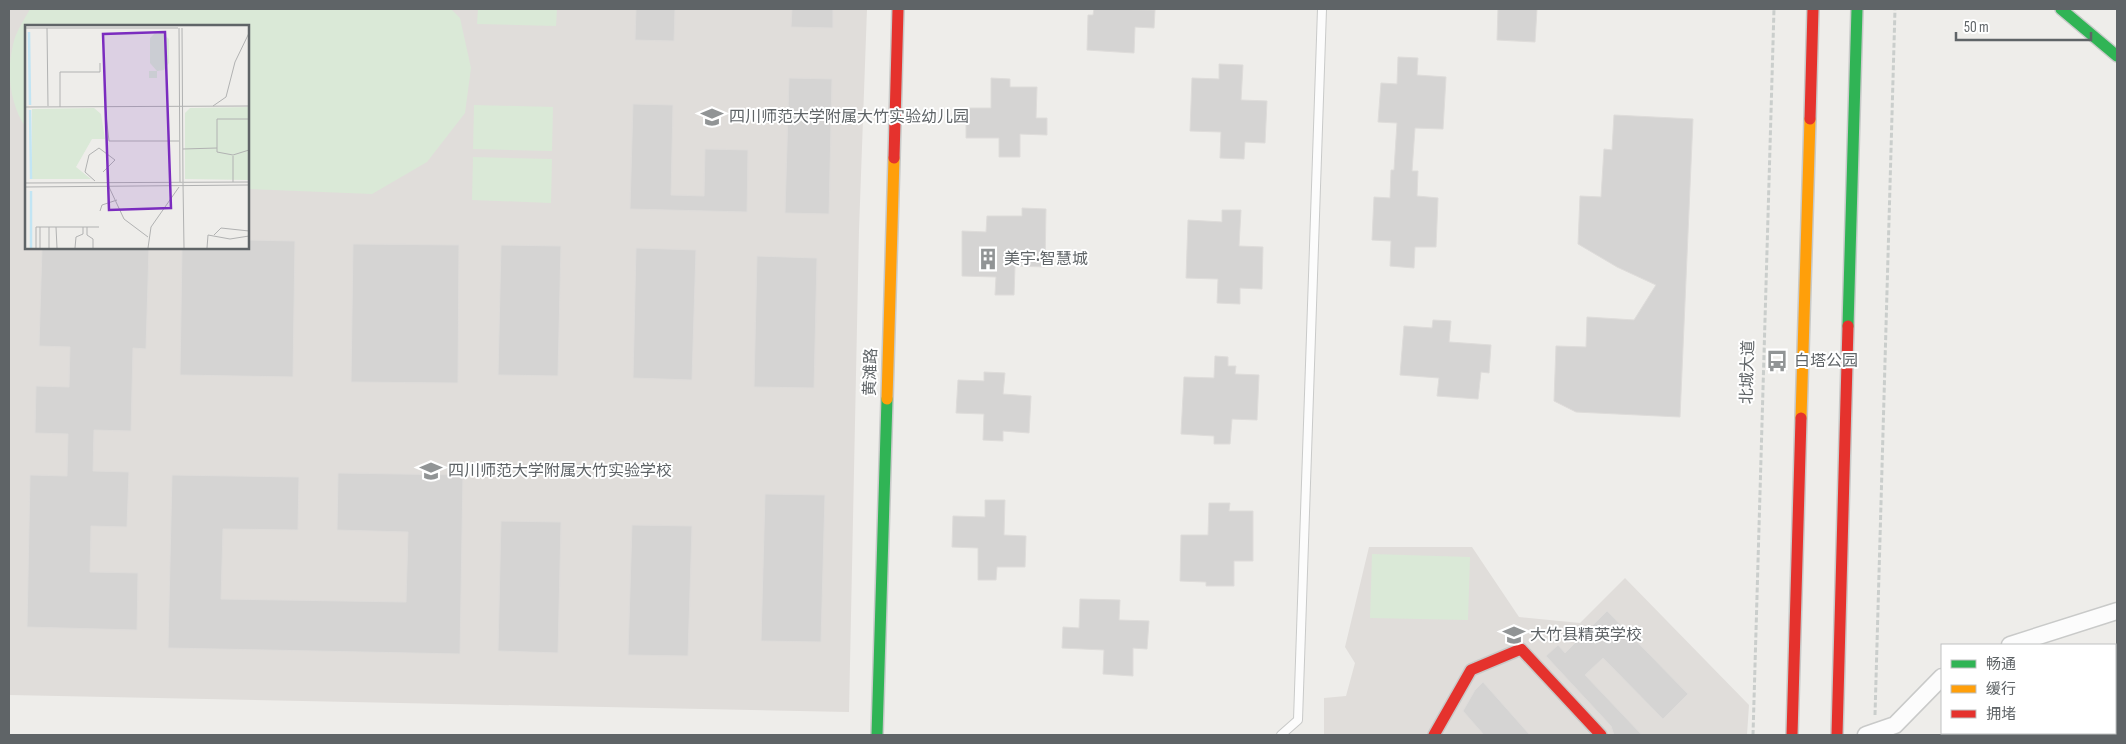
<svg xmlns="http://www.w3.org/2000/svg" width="2126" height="744" font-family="'Sofia Sans Condensed','Noto Sans SC',sans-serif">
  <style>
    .education { fill: #e0ddda; fill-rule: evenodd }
    .green { fill: #dae9d7 }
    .building { fill: #d5d4d3; stroke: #dedcda }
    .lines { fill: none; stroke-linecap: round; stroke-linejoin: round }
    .lane-casing { stroke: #c9cac9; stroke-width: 10 }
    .street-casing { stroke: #c9cac9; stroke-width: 19 }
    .fast-casing { stroke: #c8cac9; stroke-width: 14 }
    .slow-casing { stroke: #c8cac9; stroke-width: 14 }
    .jam-casing { stroke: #c8cac9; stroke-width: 14 }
    .path { stroke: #cacecc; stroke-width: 3; stroke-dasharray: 5 2.5; stroke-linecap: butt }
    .lane { stroke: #fcfcfc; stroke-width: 8 }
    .street { stroke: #fcfcfc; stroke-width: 16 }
    .fast { stroke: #30b455; stroke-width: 11 }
    .slow { stroke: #ff9f0a; stroke-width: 11 }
    .jam { stroke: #e5322d; stroke-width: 11 }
    .labels { text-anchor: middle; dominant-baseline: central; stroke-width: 4; stroke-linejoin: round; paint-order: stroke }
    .poi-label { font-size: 16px; fill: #5f6467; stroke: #fff; text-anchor: start }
    .street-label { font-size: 16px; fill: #5f6467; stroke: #fff }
    .inset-river { fill: none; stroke: #c2e5f4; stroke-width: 2.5 }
    .inset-road { fill: none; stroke: #b1b2b2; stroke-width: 1 }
    .view { fill: #7b2cbf; fill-opacity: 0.15; stroke: #7b2cbf; stroke-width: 2.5 }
    .inset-edge { fill: none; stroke: #5f6467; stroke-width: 2.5 }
  </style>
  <rect width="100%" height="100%" fill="#eeedea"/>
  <path class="education" d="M9,9H867L859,230L849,712L9,695ZM26,26H248V248H26Z
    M1369,547H1472L1519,617L1580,623L1625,578L1749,705L1747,735H1324V698L1346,696L1355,663L1345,647Z"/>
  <path class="green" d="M30,9H451L460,18L471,68L465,113L427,162L372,194L248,189V26H26V128C10,104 6,73 13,45C15,33 24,20 30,9Z
    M478,9H557L556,26L477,24Z
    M474,105L553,107L552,151L473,149Z
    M473,157L552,159L551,203L472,200Z
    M1372,554L1470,557L1468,620L1370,618Z"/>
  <path class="building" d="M636,9H675L674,41L635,40Z
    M792,9H833V28L791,27Z
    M1094,9L1155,10L1154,28L1135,27L1134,53L1087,50L1088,15H1093Z
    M1498,9H1537L1535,42L1497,40Z
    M1398,57L1418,58L1417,75L1446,77L1443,129L1415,128L1412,171H1418L1417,196L1438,198L1436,247H1415L1414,268L1390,266L1391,241L1372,240L1374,197L1390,198L1391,170H1394L1397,123L1378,122L1381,83L1397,84Z
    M1219,64L1243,65L1241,100L1267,101L1265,143L1245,142L1244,159L1220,158L1221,132L1190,131L1192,78L1219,79Z
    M789,78L832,79L829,214L785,213Z
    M991,78L1010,79V87H1037L1036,118H1047V135L1020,134V157H999V138H966V108H991Z
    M633,104L673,105L671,195L704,196L705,149L748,150L747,212L630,209Z
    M1614,115L1693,119L1680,417L1576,412L1554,401L1556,346L1586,347L1587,317L1634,320L1656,285L1617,267L1578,244L1580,196L1601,197L1604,149L1612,150Z
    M1022,208L1046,209L1045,267L1015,266L1014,295H995L996,277L962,276V231L986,232L987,216H1022Z
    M1222,210H1241L1239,246L1263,247L1262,289L1240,288V304L1217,303L1218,279L1186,278L1188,220L1222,222Z
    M248,240L295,241L293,377L180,375L182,248H248Z
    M353,244L459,245L458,383L351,382Z
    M501,245L561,246L558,376L498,375Z
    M42,248H149L146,349L133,348L131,431L94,430L93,471L129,472L127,527L91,526L90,572L138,573L137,630L27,627L30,475L67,476L68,434L35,433L36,386L69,387L70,347L39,346Z
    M636,248L696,250L692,380L633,378Z
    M757,256L817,258L814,388L754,387Z
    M1433,320L1451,321L1449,342L1491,345L1489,373L1481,372L1478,399L1437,396L1439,378L1400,375L1404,326L1432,328Z
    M1215,356L1228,357V366H1236L1235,374L1259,375L1257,420L1232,419L1230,444H1214V436L1181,434L1184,377L1214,378Z
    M984,372L1005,373L1003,394L1031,396L1029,433L1003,431V441L983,440L984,414L956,413L958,380L984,381Z
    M338,473L463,475L460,654L168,648L172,475L299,477L298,530L223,529L221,599L406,602L408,532L337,530Z
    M765,494L825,495L821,642L761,641Z
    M985,500H1005L1004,535L1026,536L1025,567H997L996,580H978V548L952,547L953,516L985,517Z
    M1209,503H1230L1229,511H1253V561H1234V586H1206V582L1180,581L1181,535H1208Z
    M501,521L561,522L558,653L498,651Z
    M632,525L692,526L688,656L628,655Z
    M1080,599L1120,600L1119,620L1149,621L1147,649L1133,648V676L1103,674L1104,650L1062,648L1063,627L1079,628Z
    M1607,611L1688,694L1663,719L1603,658L1585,675L1642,735H1614L1611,726L1546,656L1558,645L1565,653Z
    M1483,682L1530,735H1484L1463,711L1475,690Z"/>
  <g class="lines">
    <g class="lane-casing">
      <path id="lane" d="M1281,735L1298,720L1322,9"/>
    </g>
    <g class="street-casing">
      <path id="street" d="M2010,645L2117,611
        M2029,733L2030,735
        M1866,735L1895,725L1942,677"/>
    </g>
    <g class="fast-casing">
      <path id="fast" d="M2061,9L2117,56
        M1848,326L1857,9
        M877,735L887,399"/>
    </g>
    <g class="slow-casing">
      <path id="slow" d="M887,399L894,158
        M1801,418L1810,119"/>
    </g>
    <g class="jam-casing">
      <path id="jam" d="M1810,119L1813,9
        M894,158L898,9
        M1434,735L1471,670L1521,649L1601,735
        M1792,735L1801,418
        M1837,735L1848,326"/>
    </g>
    <path class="path" d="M1875,715L1895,9
      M1753,735L1774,9"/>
    <use href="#lane" class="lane"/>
    <use href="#street" class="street"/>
    <use href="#fast" class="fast"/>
    <use href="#slow" class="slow"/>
    <use href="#jam" class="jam"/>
  </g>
  <defs>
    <g id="school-bare" transform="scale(1.725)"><path d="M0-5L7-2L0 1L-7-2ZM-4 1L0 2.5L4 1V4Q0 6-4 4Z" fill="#919495" stroke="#fff" stroke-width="2.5" paint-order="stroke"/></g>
    <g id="building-bare" transform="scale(1.725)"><path d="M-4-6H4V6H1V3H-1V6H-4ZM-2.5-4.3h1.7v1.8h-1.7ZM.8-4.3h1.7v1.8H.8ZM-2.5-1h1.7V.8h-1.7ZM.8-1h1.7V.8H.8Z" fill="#919495" stroke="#fff" stroke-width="2.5" paint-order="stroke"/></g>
    <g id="bus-bare" transform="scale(1.725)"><path d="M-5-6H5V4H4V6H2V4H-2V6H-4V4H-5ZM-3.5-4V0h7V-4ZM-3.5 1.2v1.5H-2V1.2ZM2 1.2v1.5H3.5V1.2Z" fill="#919495" stroke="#fff" stroke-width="2.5" paint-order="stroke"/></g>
  </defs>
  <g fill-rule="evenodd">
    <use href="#school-bare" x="712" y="117"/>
    <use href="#building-bare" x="988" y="259"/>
    <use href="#bus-bare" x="1777" y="361"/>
    <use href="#school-bare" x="431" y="471"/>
    <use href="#school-bare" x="1514" y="635"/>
  </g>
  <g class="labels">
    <g class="poi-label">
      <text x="729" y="117">四川师范大学附属大竹实验幼儿园</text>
      <text x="1004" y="259">美宇•智慧城</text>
      <text x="1794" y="361">白塔公园</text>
      <text x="448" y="471">四川师范大学附属大竹实验学校</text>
      <text x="1530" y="635">大竹县精英学校</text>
    </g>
    <g class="street-label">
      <text transform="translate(871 372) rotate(-88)">黄滩路</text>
      <text transform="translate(1748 372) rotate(-88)">北城大道</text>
    </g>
  </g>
  <g transform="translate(25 25)">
    <rect width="224" height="224" fill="#eeedea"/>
    <path d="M130,8H136L144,14V38L139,45L132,46V53H124V46H132L125,38V13ZM224,82V155L160,154V88L165,83ZM69,83L76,89L80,114H67L51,142L66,154H7V84Z" fill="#dae9d7"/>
    <path class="inset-river" d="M4,7L5,80M5,85L6,154M6,166V223"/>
    <path class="inset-road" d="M0,3H153M22,3L23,81M154,3L155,157M157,3L158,157M80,81L84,116H154M188,81L201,72L210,37L224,8M0,82L224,81M35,82V47H75V38M224,94H192V127L208,130L224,125M158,124L192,123M208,131V157M70,156L60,147L64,130L74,123L90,135L78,147M0,158L224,157M158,158L159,223M0,162L224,160M84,162L99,194L123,212M75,186L77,180L92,175M15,202V223M31,202L32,223M62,202V210L68,214V223M189,210L196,203L224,206M11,223V202H74M24,223V202M50,223L51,212L58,209V202M123,223L126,202L154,162M182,223L183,210L205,214L224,211"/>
    <path class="view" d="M140,7L146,183L84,185L78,9Z"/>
    <rect width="224" height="224" class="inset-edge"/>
  </g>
  <rect width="2126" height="744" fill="none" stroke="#5f6467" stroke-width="20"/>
  <rect x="1941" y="644" width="175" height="90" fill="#ffffff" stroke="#bfc1c2"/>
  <rect x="1951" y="660" width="25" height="8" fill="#30b455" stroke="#bfc1c2"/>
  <text x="1986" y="669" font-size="15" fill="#5f6467">畅通</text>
  <rect x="1951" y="685" width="25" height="8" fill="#ff9f0a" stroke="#bfc1c2"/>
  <text x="1986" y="694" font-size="15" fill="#5f6467">缓行</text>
  <rect x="1951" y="710" width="25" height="8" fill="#e5322d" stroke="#bfc1c2"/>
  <text x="1986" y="719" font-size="15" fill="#5f6467">拥堵</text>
  <path d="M1956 32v8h135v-8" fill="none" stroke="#5f6467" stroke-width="2.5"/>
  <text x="1964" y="32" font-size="15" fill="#5f6467" stroke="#ffffff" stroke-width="4" paint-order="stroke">50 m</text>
</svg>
